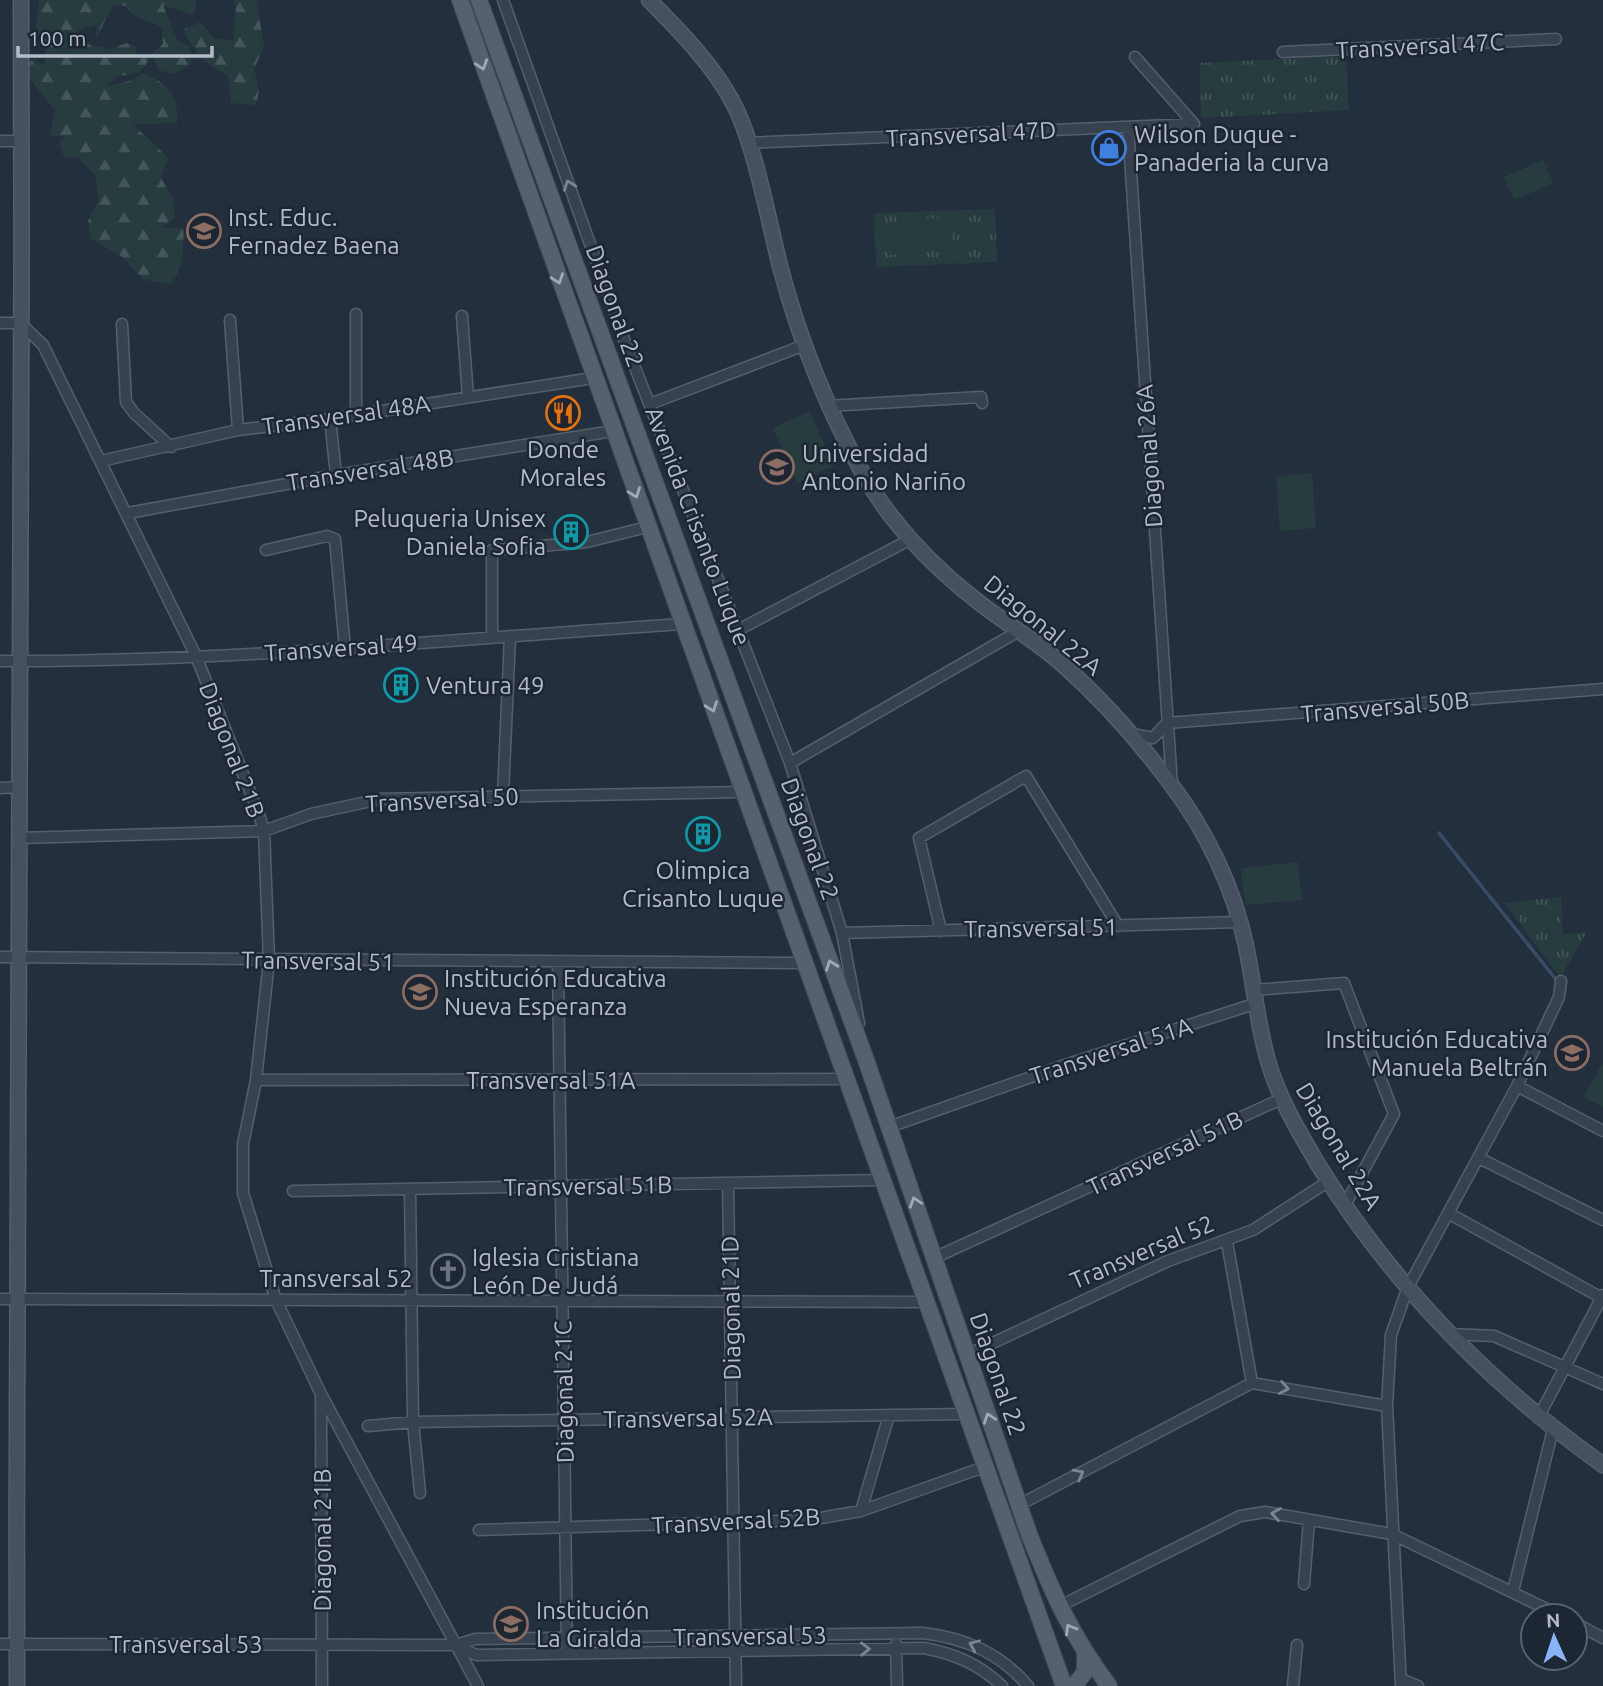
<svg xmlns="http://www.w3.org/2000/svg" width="1603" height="1686" font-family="Ubuntu,sans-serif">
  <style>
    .grass { fill: url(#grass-tufts) }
    .forest { fill: url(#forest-firs) }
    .pitch { fill: #263c3f }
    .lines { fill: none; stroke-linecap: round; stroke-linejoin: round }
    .stream { stroke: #394c67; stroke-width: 3.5 }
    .street-casing { stroke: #565f6c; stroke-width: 13 }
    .secondary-casing { stroke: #565f6c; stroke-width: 17 }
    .primary-casing { stroke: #414a57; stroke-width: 18 }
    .street { stroke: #38414e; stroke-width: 10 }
    .secondary { stroke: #465061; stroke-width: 14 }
    .primary { stroke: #56606e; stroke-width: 16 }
    .oneway { stroke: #a1aab7 }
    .oneway2 { stroke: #7c8592 }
    .labels { text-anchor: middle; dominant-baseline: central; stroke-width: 5; stroke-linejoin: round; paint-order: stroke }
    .street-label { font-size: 24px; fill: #b4bcc9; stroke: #1d2633 }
    .poi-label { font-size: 24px; fill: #b4bcc9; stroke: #1d2633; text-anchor: start }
  </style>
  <defs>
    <pattern id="grass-tufts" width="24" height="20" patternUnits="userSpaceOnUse" patternTransform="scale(1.75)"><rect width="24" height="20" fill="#263c3f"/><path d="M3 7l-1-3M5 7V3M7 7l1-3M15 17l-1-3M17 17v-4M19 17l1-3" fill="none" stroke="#435659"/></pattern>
    <pattern id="forest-firs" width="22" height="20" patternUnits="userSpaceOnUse" patternTransform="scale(1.75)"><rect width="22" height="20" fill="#263c3f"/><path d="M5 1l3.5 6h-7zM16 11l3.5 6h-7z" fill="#435659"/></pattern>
  </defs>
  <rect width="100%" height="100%" fill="#242f3e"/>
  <path class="grass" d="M1346,56L1349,110L1201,118L1200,63Z
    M995,209L997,262L876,267L874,213Z
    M1561,897L1563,934L1586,933L1560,978L1505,903Z"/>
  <path class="forest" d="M39,0H196L194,15L163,5L177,40L190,47L191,64L174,74L158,70L152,54L163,44L162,27L133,15L126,6L113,5L96,39L97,24L77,31L84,43L110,49L127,43L136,47L135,57H149C145,74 131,75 116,76L107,86L129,81L143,73C168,84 179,94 177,123L133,124L168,158L161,178L172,197L175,218L162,227L184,229L182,262L172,284L144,280L121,256L91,239L88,221L99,199L95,175L78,158L64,157L59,143L66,137L50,135L55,110L27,75L26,65L34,59L44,66L46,48L34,42Z
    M233,0H256L264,45L254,70L259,91L256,105L231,103L228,75C206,65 194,53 184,30L200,22L214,38L233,41L236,6Z"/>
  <path class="pitch" d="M1543,160L1553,183L1514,200L1504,177Z
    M950,217L953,250L890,255L888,222Z
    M809,411L834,466L797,483L773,428Z
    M1312,473L1316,528L1280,531L1276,476Z
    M1298,862L1302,900L1245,905L1241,868Z
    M1603,1062V1107L1584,1097Z"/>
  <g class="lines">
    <path class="stream" d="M1439,833L1558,982"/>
    <g class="street-casing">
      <path id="street" d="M503,0L625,342L790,763L842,933L859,1023
        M1283,52L1556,39
        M1135,57L1194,124
        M1128,127L1172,785
        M0,141H22
        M747,143L1194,124
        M356,314V415
        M462,316L468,397
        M230,320L238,430
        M0,323H20L43,345L196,656L259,814L264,831L269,961L256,1080L243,1144V1193L276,1300L321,1394L478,1686
        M122,324L126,402L134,413L171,447
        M650,404L802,346
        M827,406L981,397L982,403
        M330,419L336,475
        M101,461L238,430L330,419L593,378
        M128,513L336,475L613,431
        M266,550L327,536L335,539L345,649
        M738,630L911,539
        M492,637V550L587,542L647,527
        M0,661C228,662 455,639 682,624
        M1167,723L1603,689
        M1132,734L1153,738L1167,723
        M790,763L1019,631
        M0,788L20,787
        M503,795L510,636
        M20,838L264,831L311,814L380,799L742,792
        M941,931L919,838L1026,776L1118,926
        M842,933L1240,922
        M0,957L804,963
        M558,963L567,1654
        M1253,990L1344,983L1394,1114L1345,1205
        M256,1080L846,1079
        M1517,1086L1603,1131
        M889,1127L1068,1064L1254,1004
        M1479,1158L1603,1220
        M728,1183L736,1686
        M410,1190L413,1422L420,1493
        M293,1191L882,1180
        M1450,1214L1602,1298
        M1227,1242L1252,1383
        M934,1258L1281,1099
        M0,1299L924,1302
        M1449,1334L1494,1336L1603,1384
        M967,1355L1168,1261L1253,1230L1329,1181
        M321,1395L322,1686
        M1538,1418L1603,1295
        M368,1426L413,1422L967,1414
        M1019,1505L1252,1383L1387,1406
        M861,1511L889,1415
        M479,1530L809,1520L861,1511L984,1467
        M1304,1584L1309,1520
        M1513,1591L1553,1429
        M1058,1607L1240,1516L1265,1512L1392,1534L1561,1616
        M1575,1623L1603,1638
        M0,1644L456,1645L475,1639L923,1633C965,1638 1000,1653 1028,1686
        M896,1644L897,1686
        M456,1645L476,1655L924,1648C955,1654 979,1664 1002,1686
        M1401,1679L1418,1686
        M1293,1686L1297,1645
        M1401,1686L1387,1406L1391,1335L1408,1287L1517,1086L1559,997L1561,981"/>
    </g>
    <g class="secondary-casing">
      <path id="secondary" d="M649,0C681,32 719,71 738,113C757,156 769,223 781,270C800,341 826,406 861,470C889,522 935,569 981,604C1007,624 1036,641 1061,663C1101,698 1138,740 1170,783C1206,830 1234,888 1246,946C1254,984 1257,1023 1268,1061C1279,1099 1299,1132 1319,1166C1392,1284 1490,1384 1603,1465
        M17,1686C15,1124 24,562 21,0"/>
    </g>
    <g class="primary-casing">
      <path id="primary" d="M460,0L1064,1686
        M479,0L866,1060L1029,1534C1052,1592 1071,1635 1109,1686
        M1074,1686L1085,1672V1654"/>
    </g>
    <use href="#street" class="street"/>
    <use href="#secondary" class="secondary"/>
    <use href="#primary" class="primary"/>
  </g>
  <defs><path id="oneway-chevron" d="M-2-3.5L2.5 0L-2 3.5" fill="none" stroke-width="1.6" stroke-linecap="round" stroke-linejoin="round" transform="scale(1.75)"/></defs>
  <g class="oneway">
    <use href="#oneway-chevron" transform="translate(482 65) rotate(71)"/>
    <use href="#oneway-chevron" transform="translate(558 279) rotate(70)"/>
    <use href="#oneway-chevron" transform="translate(635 493) rotate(70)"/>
    <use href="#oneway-chevron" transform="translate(712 707) rotate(70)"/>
    <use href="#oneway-chevron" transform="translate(831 965) rotate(-110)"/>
    <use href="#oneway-chevron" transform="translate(915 1202) rotate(-109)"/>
    <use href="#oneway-chevron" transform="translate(989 1418) rotate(-109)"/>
    <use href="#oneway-chevron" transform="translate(1070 1629) rotate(-120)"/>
  </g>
  <g class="oneway2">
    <use href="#oneway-chevron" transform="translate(569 185) rotate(-110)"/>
    <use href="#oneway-chevron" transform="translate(1284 1388) rotate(10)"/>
    <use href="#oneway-chevron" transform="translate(1079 1474) rotate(-28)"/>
    <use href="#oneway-chevron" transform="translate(1276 1514) rotate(-170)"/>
    <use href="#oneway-chevron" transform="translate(974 1645) rotate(-157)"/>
    <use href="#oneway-chevron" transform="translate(865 1649) rotate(-1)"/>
  </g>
  <defs>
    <g id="shop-ring" transform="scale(1.75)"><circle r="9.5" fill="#1d2633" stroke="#3f7fe0" stroke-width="1.5"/><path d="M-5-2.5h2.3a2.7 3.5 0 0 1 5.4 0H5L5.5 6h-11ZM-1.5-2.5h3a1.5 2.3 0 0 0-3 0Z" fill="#3f7fe0"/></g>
    <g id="school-ring" transform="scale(1.75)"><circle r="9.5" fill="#1d2633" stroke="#8d6e63" stroke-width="1.5"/><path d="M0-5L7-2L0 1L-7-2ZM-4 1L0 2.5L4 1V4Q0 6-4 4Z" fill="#8d6e63"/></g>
    <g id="restaurant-ring" transform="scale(1.75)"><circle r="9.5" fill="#1d2633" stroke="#e8710a" stroke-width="1.5"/><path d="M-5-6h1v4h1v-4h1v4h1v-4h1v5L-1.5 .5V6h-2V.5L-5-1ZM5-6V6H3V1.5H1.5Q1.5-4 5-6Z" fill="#e8710a"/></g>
    <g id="university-ring" transform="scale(1.75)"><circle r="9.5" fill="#1d2633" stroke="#8d6e63" stroke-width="1.5"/><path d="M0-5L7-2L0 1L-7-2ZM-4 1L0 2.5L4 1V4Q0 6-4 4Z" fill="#8d6e63"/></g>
    <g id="building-ring" transform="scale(1.75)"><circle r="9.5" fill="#1d2633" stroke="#0f9aa8" stroke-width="1.5"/><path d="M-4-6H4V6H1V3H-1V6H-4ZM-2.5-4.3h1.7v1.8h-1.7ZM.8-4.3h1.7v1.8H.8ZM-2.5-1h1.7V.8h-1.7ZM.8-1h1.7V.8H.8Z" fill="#0f9aa8"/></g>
    <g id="church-ring" transform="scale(1.75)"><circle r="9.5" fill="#1d2633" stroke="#6b7280" stroke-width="1.5"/><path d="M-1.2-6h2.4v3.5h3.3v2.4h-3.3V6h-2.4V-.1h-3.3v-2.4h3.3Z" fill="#6b7280"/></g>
  </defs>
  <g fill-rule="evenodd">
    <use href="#shop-ring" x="1109" y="148"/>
    <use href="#school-ring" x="204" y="231"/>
    <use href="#restaurant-ring" x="563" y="413"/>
    <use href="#university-ring" x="777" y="467"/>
    <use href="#building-ring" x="571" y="532"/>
    <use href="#building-ring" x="401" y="685"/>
    <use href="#building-ring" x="703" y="834"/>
    <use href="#school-ring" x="420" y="992"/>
    <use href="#school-ring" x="1572" y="1053"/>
    <use href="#church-ring" x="448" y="1271"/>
    <use href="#school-ring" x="511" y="1624"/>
  </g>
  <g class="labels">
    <g class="street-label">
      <text transform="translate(1420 46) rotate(-3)">Transversal 47C</text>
      <text transform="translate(971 134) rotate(-3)">Transversal 47D</text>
      <text transform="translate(615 306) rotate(70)">Diagonal 22</text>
      <text transform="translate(346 415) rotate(-8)">Transversal 48A</text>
      <text transform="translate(1149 456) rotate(-94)">Diagonal 26A</text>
      <text transform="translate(370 470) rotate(-9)">Transversal 48B</text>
      <text transform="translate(698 526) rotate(69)">Avenida Crisanto Luque</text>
      <text transform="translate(1043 625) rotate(39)">Diagonal 22A</text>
      <text transform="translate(341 648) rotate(-4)">Transversal 49</text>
      <text transform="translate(1385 707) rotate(-5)">Transversal 50B</text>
      <text transform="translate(232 750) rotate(69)">Diagonal 21B</text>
      <text transform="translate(442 800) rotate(-3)">Transversal 50</text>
      <text transform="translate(810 839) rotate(70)">Diagonal 22</text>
      <text transform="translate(1041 928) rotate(-1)">Transversal 51</text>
      <text transform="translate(318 961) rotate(1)">Transversal 51</text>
      <text transform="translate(1111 1051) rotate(-18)">Transversal 51A</text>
      <text x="551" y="1080">Transversal 51A</text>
      <text transform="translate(1339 1146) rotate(59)">Diagonal 22A</text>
      <text transform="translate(1165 1153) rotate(-25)">Transversal 51B</text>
      <text transform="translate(588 1186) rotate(-1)">Transversal 51B</text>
      <text transform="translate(1142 1252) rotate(-23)">Transversal 52</text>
      <text x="336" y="1278">Transversal 52</text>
      <text transform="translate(731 1308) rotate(-91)">Diagonal 21D</text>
      <text transform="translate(998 1374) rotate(71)">Diagonal 22</text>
      <text transform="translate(564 1392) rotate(-91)">Diagonal 21C</text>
      <text transform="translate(688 1418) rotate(-1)">Transversal 52A</text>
      <text transform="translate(736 1521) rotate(-3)">Transversal 52B</text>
      <text transform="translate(322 1540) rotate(-90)">Diagonal 21B</text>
      <text transform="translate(750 1636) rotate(-1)">Transversal 53</text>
      <text x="186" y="1644">Transversal 53</text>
    </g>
    <g class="poi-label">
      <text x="1134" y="134">Wilson Duque -<tspan x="1134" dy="28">Panaderia la curva</tspan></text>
      <text x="228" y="217">Inst. Educ.<tspan x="228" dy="28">Fernadez Baena</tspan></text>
      <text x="563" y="449" text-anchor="middle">Donde<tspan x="563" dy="28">Morales</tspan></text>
      <text x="802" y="453">Universidad<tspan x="802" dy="28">Antonio Nariño</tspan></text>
      <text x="546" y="518" text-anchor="end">Peluqueria Unisex<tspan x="546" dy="28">Daniela Sofia</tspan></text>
      <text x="426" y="685">Ventura 49</text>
      <text x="703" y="870" text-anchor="middle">Olimpica<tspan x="703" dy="28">Crisanto Luque</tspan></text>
      <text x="444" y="978">Institución Educativa<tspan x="444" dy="28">Nueva Esperanza</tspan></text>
      <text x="1548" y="1039" text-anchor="end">Institución Educativa<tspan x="1548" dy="28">Manuela Beltrán</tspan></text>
      <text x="472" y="1257">Iglesia Cristiana<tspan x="472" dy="28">León De Judá</tspan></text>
      <text x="536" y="1610">Institución<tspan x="536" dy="28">La Giralda</tspan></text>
    </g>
  </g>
  <g transform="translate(1554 1637) rotate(357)"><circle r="33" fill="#1d2633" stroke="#59626f" stroke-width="2"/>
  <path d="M0-5L12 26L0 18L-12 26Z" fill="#8ab4f8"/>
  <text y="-10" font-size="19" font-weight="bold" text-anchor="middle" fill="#b4bcc9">N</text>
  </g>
  <path d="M18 46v10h194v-10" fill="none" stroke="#b4bcc9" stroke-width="3.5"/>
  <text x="28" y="46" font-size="21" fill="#b4bcc9" stroke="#1d2633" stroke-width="5" paint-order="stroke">100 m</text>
</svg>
